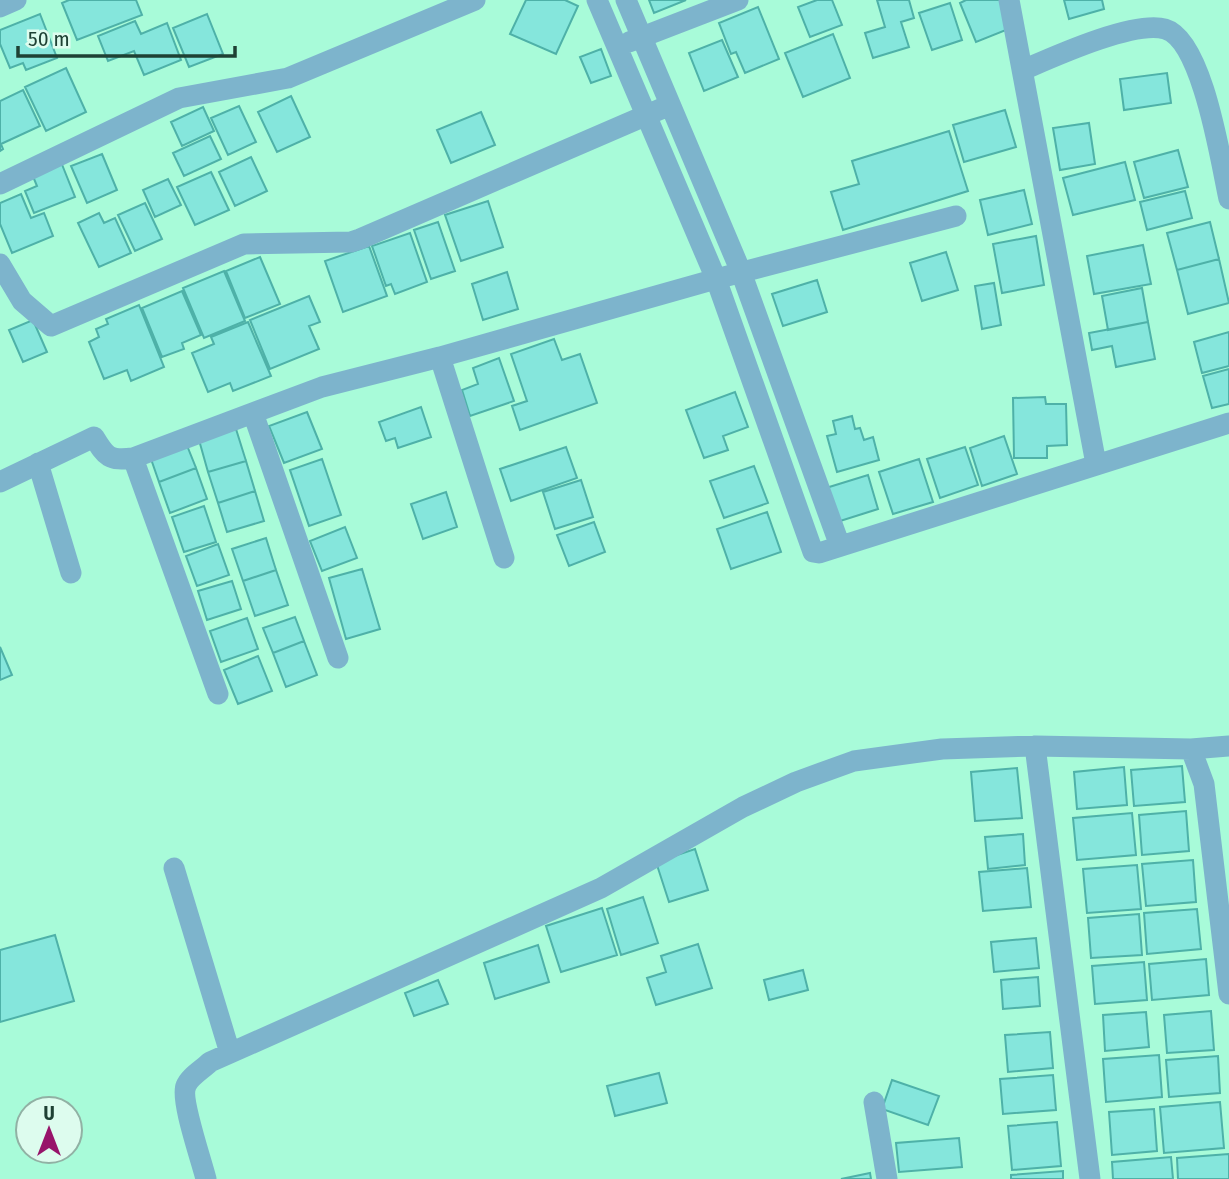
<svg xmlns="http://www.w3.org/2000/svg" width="1229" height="1179" font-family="'Fira Sans Condensed',sans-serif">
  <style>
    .building { fill: #85e6dc; stroke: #4eb1a8; stroke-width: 2 }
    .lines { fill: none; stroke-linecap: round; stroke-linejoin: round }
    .minor { stroke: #7db4cc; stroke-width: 21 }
  </style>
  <rect width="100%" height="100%" fill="#a8fbd9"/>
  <path class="building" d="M69,0H136L142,15L77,40L62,3Z
    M526,0H565L578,6L556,54L510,34Z
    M649,0H686L654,13Z
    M817,0H832L842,25L810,37L798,7Z
    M877,0H909L914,18L901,22L909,47L873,58L865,33L885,27Z
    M966,0H1000L1011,28L976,42L960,3Z
    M1064,0H1102L1104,9L1069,19Z
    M950,3L962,40L932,50L919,13Z
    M758,7L779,59L745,73L736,52L731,54L719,23Z
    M40,14L57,58L26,70L23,63L10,68L0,44V30Z
    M207,14L223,54L189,67L173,28Z
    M135,21L141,34L167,23L181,60L144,75L134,51L108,61L98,36Z
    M833,34L850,78L803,97L785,53Z
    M722,40L738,77L704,91L689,53Z
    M601,49L611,76L591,83L580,57Z
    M66,68L86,112L46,131L25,87Z
    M1167,73L1171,103L1124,110L1120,79Z
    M23,90L40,126L1,144L3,149L0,151V101Z
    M291,96L310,137L277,152L258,112Z
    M239,106L256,142L228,155L211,118Z
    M203,107L214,131L182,146L171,122Z
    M1005,110L1016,147L964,162L953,125Z
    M481,112L495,145L451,163L437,130Z
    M1089,123L1095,164L1060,170L1053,128Z
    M949,131L968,191L843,230L831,192L859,184L852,161Z
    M210,136L221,159L184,176L173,153Z
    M1178,150L1188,187L1144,198L1134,162Z
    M102,154L117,190L87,203L71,166Z
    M251,157L267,191L235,206L219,172Z
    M61,162L75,197L34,213L25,191L37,186L32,174Z
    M1125,162L1135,200L1073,215L1063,178Z
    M211,172L229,210L195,225L177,187Z
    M168,179L181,205L155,217L143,190Z
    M1024,190L1032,224L988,235L980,200Z
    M1185,191L1192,218L1147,230L1140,202Z
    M21,194L31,218L44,213L53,236L12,253L0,224V203Z
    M488,201L503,247L461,261L445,215Z
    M145,203L162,239L135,251L118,215Z
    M99,213L104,223L115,218L131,253L99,267L78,223Z
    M438,222L455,271L431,279L414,230Z
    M1210,222L1219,259L1177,270L1167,233Z
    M410,233L427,282L395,294L391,284L386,286L372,246Z
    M1036,236L1044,285L1002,293L993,244Z
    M1143,245L1151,284L1094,294L1087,256Z
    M369,246L387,296L343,312L325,261Z
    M946,252L958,290L922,301L910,263Z
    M260,257L280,304L245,318L226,271Z
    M1219,259L1229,303L1188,314L1177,270Z
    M224,271L245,321L204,338L183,288Z
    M507,272L518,309L483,320L472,284Z
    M817,280L827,312L783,326L772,294Z
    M994,283L1001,325L982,329L975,286Z
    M1142,288L1148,322L1108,330L1102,296Z
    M182,291L201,335L182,343L184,349L162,357L142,308Z
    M309,296L320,322L309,326L319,349L270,369L250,320Z
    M139,305L164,367L131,381L127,370L104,379L89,342L99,337L96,329L108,324L106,319Z
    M33,320L47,352L23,362L9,330Z
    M248,322L271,376L233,391L230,383L208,392L192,353L214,344L211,337Z
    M1148,322L1155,359L1116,367L1112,346L1092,350L1089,333Z
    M1229,332V366L1202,373L1194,342Z
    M554,339L562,360L580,354L597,403L520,430L512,406L527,401L511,354Z
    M499,358L514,401L470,416L462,390L478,384L473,368Z
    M1229,369V404L1212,408L1203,376Z
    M735,392L748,427L723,436L728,450L704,458L686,410Z
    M1045,397L1046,404H1066L1067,445L1047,446V458H1014L1013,398Z
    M421,407L431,437L398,448L395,438L386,441L379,422Z
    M307,412L322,449L284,463L269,426Z
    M852,416L855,429L860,428L864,440L873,437L879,460L837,472L827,436L836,434L833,421Z
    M236,429L246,461L208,472L199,440Z
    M1004,436L1017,474L982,486L970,448Z
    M186,443L196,468L159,482L150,456Z
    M566,447L577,478L511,501L500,469Z
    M965,447L978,485L940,498L927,459Z
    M322,459L341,515L309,526L290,470Z
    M919,459L933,502L893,514L879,472Z
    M246,461L255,491L218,503L208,472Z
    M754,466L768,503L724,518L710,481Z
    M196,468L207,499L170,513L159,482Z
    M868,475L878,509L837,522L826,488Z
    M581,480L593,517L555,529L543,492Z
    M255,491L264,521L227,532L218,503Z
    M446,492L457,527L423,539L411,504Z
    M204,506L216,542L184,552L172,517Z
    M767,512L781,552L731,569L717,529Z
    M594,522L605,552L569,566L557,535Z
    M345,527L357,558L322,571L310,541Z
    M266,538L276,570L243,581L232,549Z
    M218,544L229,575L197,586L186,556Z
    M362,569L380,629L346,639L329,578Z
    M276,570L288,605L255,616L243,581Z
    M232,581L241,609L207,620L198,591Z
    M295,617L304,641L273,653L263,628Z
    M247,618L258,649L221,662L210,631Z
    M304,641L317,675L286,687L273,653Z
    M0,647L12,675L0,680Z
    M258,656L272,691L238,704L224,670Z
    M1182,766L1185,802L1134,806L1131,770Z
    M1124,767L1127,805L1077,809L1074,772Z
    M1017,768L1022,818L975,821L971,772Z
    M1186,811L1189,851L1142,855L1139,815Z
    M1132,813L1136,855L1077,860L1073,818Z
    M1023,834L1025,865L988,869L985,837Z
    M695,849L708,890L669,902L656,862Z
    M1193,860L1196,902L1146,906L1142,864Z
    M1137,865L1141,909L1087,913L1083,869Z
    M1027,868L1031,907L983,911L979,872Z
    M643,897L658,943L621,955L607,909Z
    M602,908L617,955L561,972L546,926Z
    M1197,909L1201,949L1147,954L1144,913Z
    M1139,914L1142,955L1091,958L1088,918Z
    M55,935L74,1001L0,1022V950Z
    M1036,938L1039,968L994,972L991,942Z
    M698,944L712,988L656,1005L647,978L666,972L661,956Z
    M538,945L549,982L495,999L484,963Z
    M1206,959L1209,995L1152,1000L1149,964Z
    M1144,962L1147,1000L1095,1004L1092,966Z
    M803,970L808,990L769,1000L764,980Z
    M1038,977L1040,1006L1003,1009L1001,980Z
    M438,980L448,1004L414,1016L405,993Z
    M1211,1011L1214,1050L1167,1053L1164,1015Z
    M1146,1012L1149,1047L1105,1051L1103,1015Z
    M1050,1032L1053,1068L1008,1072L1005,1035Z
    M1159,1055L1162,1097L1106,1102L1103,1059Z
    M1218,1056L1220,1093L1169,1097L1166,1060Z
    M659,1073L667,1103L615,1116L607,1086Z
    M1053,1075L1056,1110L1003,1114L1000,1079Z
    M892,1080L939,1096L928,1125L882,1109Z
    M1220,1102L1224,1148L1164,1153L1160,1107Z
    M1154,1109L1157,1151L1112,1155L1109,1112Z
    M1057,1122L1061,1166L1012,1170L1008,1126Z
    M959,1138L962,1167L899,1172L896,1143Z
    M1229,1154V1179H1178L1177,1158Z
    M1171,1157L1173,1179H1113L1112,1162Z
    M1063,1171V1179H1011V1175Z
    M870,1173L871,1179H841Z"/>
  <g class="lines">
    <path class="minor" d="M597,0L716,279L813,552L819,553L1229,423
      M626,0L741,272L840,546
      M1009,0L1096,464
      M0,7L16,0
      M629,42L738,0
      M1023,70C1053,57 1134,20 1165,29C1203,40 1221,163 1229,199
      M0,184L179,98L288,78L475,0
      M0,264L22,301L51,326L244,244L351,242L360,239L670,105
      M440,357L504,558
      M253,413L338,658
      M133,458L218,694
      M38,463L71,573
      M0,482L94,437C106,457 109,461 133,458L322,387L440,357L716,279L956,216
      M1035,746L1090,1179
      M1191,749L1204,784L1229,994
      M174,868L230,1053
      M874,1102L887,1179
      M206,1179C202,1162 180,1099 186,1086C189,1077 203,1069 210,1062L601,888L743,807L796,782L854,761L942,749L1035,746L1191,749L1229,746"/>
  </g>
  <g transform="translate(49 1130)"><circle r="33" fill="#ddfcee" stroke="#91b1a4" stroke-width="2"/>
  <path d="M0-5L12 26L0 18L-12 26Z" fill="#97146a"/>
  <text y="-10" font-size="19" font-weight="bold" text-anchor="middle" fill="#1e4134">U</text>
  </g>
  <path d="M18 46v10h217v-10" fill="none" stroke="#1e4134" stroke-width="3.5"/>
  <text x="28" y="46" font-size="21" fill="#1e4134" stroke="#ddfcee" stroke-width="5" paint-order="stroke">50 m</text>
</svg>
